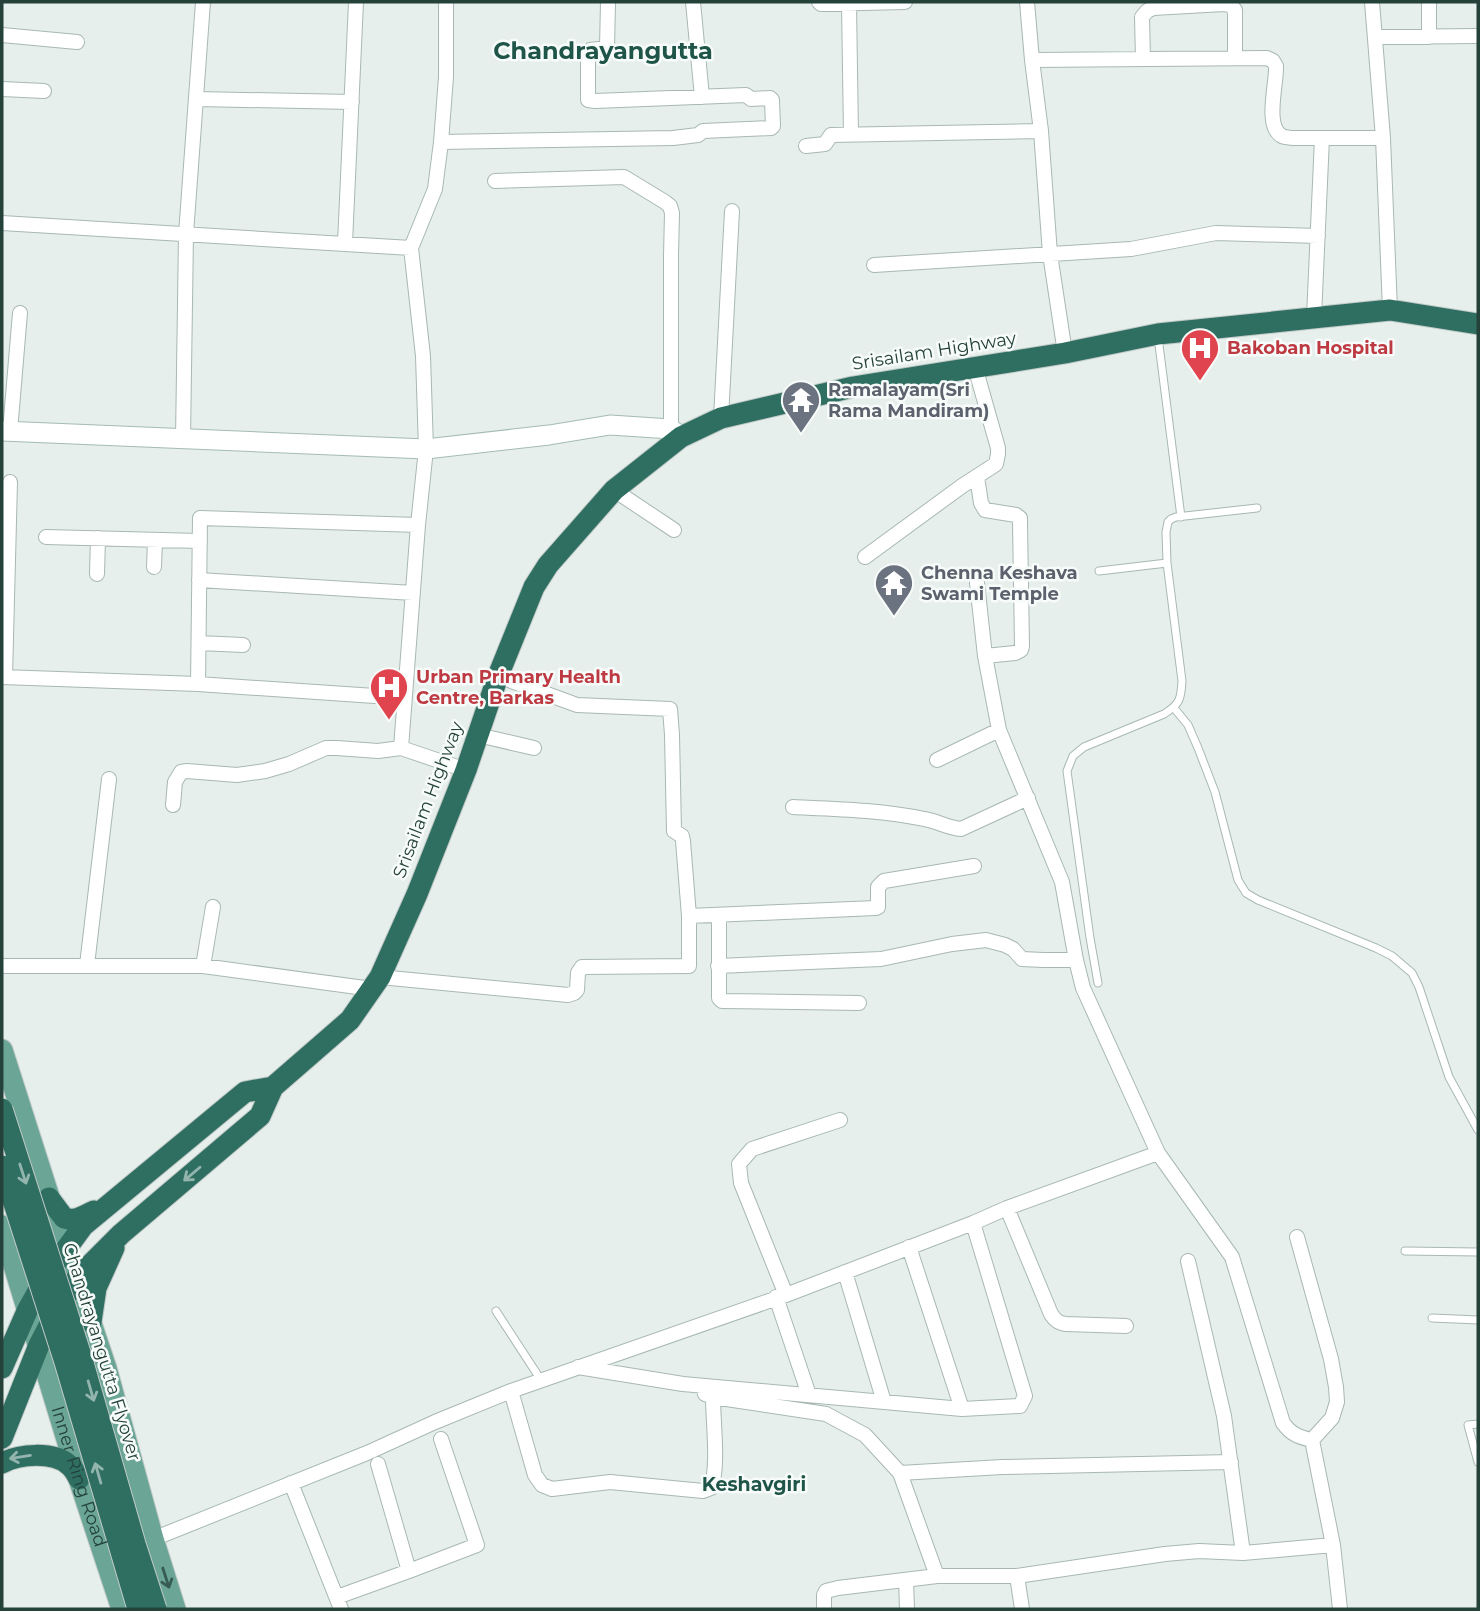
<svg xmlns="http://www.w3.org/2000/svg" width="1480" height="1611" font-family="Montserrat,sans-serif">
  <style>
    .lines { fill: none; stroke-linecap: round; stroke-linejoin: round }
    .lane-casing { stroke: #a8b8b2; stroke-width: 9 }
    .street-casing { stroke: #a8b8b2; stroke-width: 16 }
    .secondary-casing { stroke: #a4bbb3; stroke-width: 21 }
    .primary-casing { stroke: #c2cac8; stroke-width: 23 }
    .highway-casing { stroke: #c2cac8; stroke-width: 23 }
    .lane { stroke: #fff; stroke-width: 7 }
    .street { stroke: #fff; stroke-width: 14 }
    .secondary { stroke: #fff; stroke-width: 19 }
    .primary { stroke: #6aa596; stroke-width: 21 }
    .highway { stroke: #2f6f62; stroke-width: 21 }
    .highway-bridge-casing { stroke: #c2cac8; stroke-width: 23; stroke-linecap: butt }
    .highway-bridge { stroke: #2f6f62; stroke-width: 21 }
    .oneway { stroke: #93b5ae }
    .oneway2 { stroke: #365b51 }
    .labels { text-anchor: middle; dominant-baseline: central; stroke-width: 5; stroke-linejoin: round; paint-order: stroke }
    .health-label { font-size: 18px; font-weight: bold; fill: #be3a42; stroke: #f7fbf9; text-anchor: start }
    .street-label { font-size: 18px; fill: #24423a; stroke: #f7fbf9 }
    .worship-label { font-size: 18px; font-weight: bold; fill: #5b616d; stroke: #f7fbf9; text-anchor: start }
    .neighbourhood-label { font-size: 19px; font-weight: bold; fill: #1f5548; stroke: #f7fbf9 }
    .district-label { font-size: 24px; font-weight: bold; fill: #1f5548; stroke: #f7fbf9 }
  </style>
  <rect width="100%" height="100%" fill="#e6efeb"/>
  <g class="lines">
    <g class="lane-casing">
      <path id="lane" d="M1158,337L1181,517
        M1099,571L1167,563
        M1174,708L1188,725L1198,748L1215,792L1238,880L1246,893L1258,900L1376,948L1392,956L1412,973L1419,987L1449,1077L1478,1130
        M1098,983L1090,938L1067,771L1073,756L1084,747L1164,714C1180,704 1181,699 1182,681L1167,563L1166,532L1168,522L1171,519L1176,517L1257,508
        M1405,1251L1478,1252
        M496,1311L541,1380
        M1432,1318L1478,1320
        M1478,1424L1468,1425L1478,1462"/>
    </g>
    <g class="street-casing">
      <path id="street" d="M446,2V77L441,142L435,189L411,248L423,356L426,449L418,525L401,748L466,770
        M693,2L702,97
        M819,2L821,4L905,2
        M1027,2L1032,60L1041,131L1050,254L1065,353
        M1372,2L1383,138L1390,310
        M1429,2V37
        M849,4L851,135
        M2,35L77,42
        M1375,37L1478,36
        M1143,59L1142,17L1147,11L1153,8L1224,4L1230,5L1235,10V57
        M1032,60L1267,58L1273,61L1276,66C1277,83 1264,127 1282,136C1283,137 1292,138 1293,138H1383
        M2,89L44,91
        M196,99L352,102
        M441,142L673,138L698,135L703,131L771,128L773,126L772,100L770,98L751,99L746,95L595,101L588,100V52L590,50L607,48L608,2
        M806,146L825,144L831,135L1041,131
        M495,181L624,177L665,202L670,206L672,213L671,256V429
        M2,223L411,248
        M345,243L356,2
        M874,265L1131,249L1216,233L1318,236
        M1314,317L1322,138
        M721,418L732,211
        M10,431L20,313
        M183,440L186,234L203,2
        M977,477L981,503L985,510L1016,515L1020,518V522L1022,646L1021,650L1015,653L985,656
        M614,490L674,530
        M46,537L200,541
        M865,557L962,486L996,464L998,454V448L975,367
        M154,567L155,540
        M97,574L98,538
        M199,580L413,593
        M977,583L985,656L999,730L1062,882L1076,960L1083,988L1158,1153L1232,1257L1283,1423C1291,1434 1298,1437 1312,1440
        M199,643L243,645
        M2,677L198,684L404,698
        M5,677L10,482
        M198,684L200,518L418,525
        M478,735L534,748
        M937,760L999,730
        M173,805L175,782L181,772L187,771L237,775L265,771L289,764L326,748H337L378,751L401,748
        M793,807C837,809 882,810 924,819C937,821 948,828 961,829L1028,798
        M719,915V998L722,1001L859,1003
        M689,916L876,908L878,907V887L884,881L974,866
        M87,965L109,779
        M2,966H203L372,989
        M203,966L213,907
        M718,966L881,959L952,944L986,940L1005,945L1013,949L1022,959L1043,960H1076
        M380,977L568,995L574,993L577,990L578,973L582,967L689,966V916L683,841L682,836L674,831L672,735L670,709L577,705L498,676
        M1007,1208L1051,1314C1055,1320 1058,1323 1066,1324L1126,1326
        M1297,1237L1331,1359L1336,1387L1337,1402L1332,1418L1312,1440
        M909,1247L962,1409
        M1188,1261L1224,1416L1243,1553
        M845,1272L884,1402
        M786,1295L741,1183L739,1164L752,1149L840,1120
        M776,1297L809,1395
        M578,1367L683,1384L962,1409L1020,1406L1025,1396L973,1223
        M511,1391L535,1475L542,1485L552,1489L610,1482L703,1491L711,1488C719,1465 713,1423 713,1397
        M705,1394L713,1397L826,1414L865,1435L900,1473L937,1576
        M1312,1440L1333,1545L1340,1609
        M378,1464L409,1571L477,1545L441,1439
        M900,1473L1002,1467L1231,1462
        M291,1483L341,1609
        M153,1539L367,1453L435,1422L511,1391L786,1295L973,1223L1007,1208L1158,1153
        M1017,1576L1022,1609
        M906,1580L907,1609
        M337,1597L409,1571
        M824,1609V1595L826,1591L838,1588L937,1576H1017L1165,1554L1199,1551L1243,1553L1333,1545"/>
    </g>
    <g class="secondary-casing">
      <path id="secondary" d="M2,431L426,449L549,435L610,425L671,429L681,437"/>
    </g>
    <g class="primary-casing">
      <g id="primary">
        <path d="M2,1050L56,1219L106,1368L153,1539L175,1609"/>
        <path id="s1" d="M2,1226L79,1479L122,1609"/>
      </g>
    </g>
    <g class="highway-casing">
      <path id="highway" d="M49,1198L64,1218C76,1222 83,1216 94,1211
        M91,1322L96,1288L114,1248
        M2,1368L28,1309L47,1275L83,1226L245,1092L273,1087
        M2,1438L39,1345L57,1310L77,1278L121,1234L260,1116L273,1087L350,1020L380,977L417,894L466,770L498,676L534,587L548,565L614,490L681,437L721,418L853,387L1065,353L1158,334L1390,310L1478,324
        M2,1463C19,1454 53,1451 69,1465C73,1468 77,1475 79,1479"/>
    </g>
    <use href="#lane" class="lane"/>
    <use href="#street" class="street"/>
    <use href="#secondary" class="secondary"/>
    <use href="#primary" class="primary"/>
    <use href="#highway" class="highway"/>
    <g class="highway-bridge-casing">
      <path id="highway-bridge" d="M2,1109L81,1356L135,1544L156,1609
        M2,1166L65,1362L138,1609"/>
    </g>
    <use href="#highway-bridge" class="highway-bridge"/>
  </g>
  <defs><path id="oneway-shaft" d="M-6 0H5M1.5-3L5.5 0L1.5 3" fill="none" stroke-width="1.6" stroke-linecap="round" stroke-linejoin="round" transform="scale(1.75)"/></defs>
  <g class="oneway">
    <use href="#oneway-shaft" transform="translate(23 1174) rotate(72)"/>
    <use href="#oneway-shaft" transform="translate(192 1174) rotate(140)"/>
    <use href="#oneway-shaft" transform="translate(91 1391) rotate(74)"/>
    <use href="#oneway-shaft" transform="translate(20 1457) rotate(171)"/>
    <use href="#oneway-shaft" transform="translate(98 1473) rotate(-106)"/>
  </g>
  <use class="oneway2" href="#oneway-shaft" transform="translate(166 1578) rotate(72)"/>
  <defs>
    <g id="hospital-pin" transform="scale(2.0125)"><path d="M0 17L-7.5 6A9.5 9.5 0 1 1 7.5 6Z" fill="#e0444e" stroke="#f7fbf9"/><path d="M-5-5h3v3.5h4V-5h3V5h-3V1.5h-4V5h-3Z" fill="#fff"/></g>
    <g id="temple-pin" transform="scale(2.0125)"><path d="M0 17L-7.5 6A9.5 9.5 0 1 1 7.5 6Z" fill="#6b7280" stroke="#f7fbf9"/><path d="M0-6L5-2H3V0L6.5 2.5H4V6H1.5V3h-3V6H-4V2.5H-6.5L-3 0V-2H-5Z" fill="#fff"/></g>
  </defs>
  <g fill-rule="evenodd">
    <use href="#hospital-pin" x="1200" y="348"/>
    <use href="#temple-pin" x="801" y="400"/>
    <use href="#temple-pin" x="894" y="583"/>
    <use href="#hospital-pin" x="389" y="687"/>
  </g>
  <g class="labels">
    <g class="health-label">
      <text x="1227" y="348">Bakoban Hospital</text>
      <text x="416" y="677">Urban Primary Health<tspan x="416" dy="21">Centre, Barkas</tspan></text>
    </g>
    <g class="street-label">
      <text transform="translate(934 351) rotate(-9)">Srisailam Highway</text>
      <text transform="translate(428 800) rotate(-69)">Srisailam Highway</text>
      <text transform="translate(102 1352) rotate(73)">Chandrayangutta Flyover</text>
      <text stroke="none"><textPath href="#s1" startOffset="262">Inner Ring Road</textPath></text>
    </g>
    <g class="worship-label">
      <text x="828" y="390">Ramalayam(Sri<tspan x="828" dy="21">Rama Mandiram)</tspan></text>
      <text x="921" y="573">Chenna Keshava<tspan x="921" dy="21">Swami Temple</tspan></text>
    </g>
    <g class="neighbourhood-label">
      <text x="754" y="1484">Keshavgiri</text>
    </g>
    <g class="district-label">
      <text x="603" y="50">Chandrayangutta</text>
    </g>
  </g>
  <rect width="1480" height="1611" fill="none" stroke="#24423a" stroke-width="7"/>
</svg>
